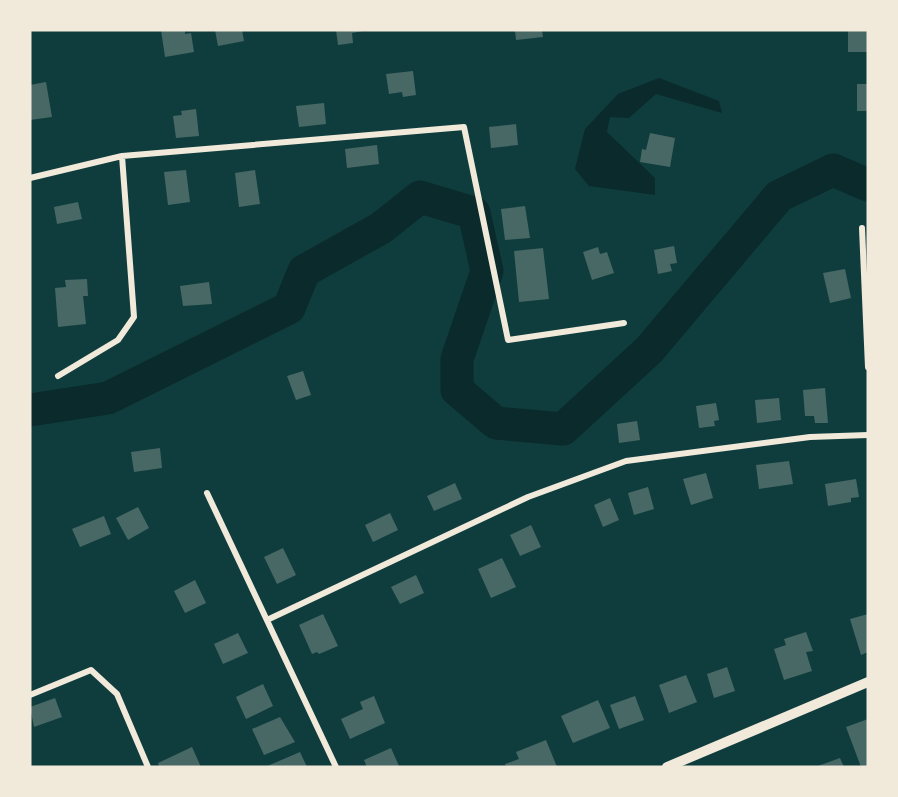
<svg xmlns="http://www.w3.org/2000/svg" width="898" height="797" font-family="'PT Sans',sans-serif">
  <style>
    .water { fill: #0a2a2b }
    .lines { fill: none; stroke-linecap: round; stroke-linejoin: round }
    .river { stroke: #0a2a2b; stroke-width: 33 }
    .building { fill: #486865 }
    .minor { stroke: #f1e9da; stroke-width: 6 }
    .tertiary { stroke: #f1e9da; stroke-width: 10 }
  </style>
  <rect width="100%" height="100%" fill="#0f3d3e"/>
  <path class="water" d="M659,78L719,101L722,113L656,94L629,118L610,117L607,132L655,178V195L589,186L575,169L585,129L618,94Z"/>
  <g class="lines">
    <path class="river" d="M30,410L108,398L289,308L304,271L381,228L420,197L474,213L487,271L457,359V390L496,423L563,429L649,350L779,196L833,170L868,185"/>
  </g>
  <path class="building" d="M161,30H185V34L191,33L194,52L165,57Z
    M215,30H242L244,41L218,46Z
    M336,30H363V31L352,33L353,43L338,45Z
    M515,30H542L543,37L516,40Z
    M848,30H868V52H848Z
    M413,71L416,95L403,97L402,92L389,94L386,74Z
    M46,82L52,117L30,120V85Z
    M857,84H868V111H857Z
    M324,103L326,124L299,127L296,106Z
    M196,109L199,136L176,138L173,116L182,115L181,111Z
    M516,124L518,145L491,148L489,127Z
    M650,133L675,138L670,167L640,162L642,149L646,150Z
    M377,145L379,164L347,168L345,149Z
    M186,170L190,202L168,205L164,172Z
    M255,170L260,204L239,207L235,173Z
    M78,202L82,219L57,224L54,207Z
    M525,206L530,238L505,240L501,209Z
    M674,246L677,263L670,264L672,271L658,274L654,250Z
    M598,247L600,254L607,252L614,273L592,280L583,252Z
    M543,248L549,299L519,302L514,251Z
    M845,269L851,298L830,303L823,273Z
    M87,279L88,296H83L86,324L58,327L55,288L66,287L65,280Z
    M209,282L212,304L183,306L180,286Z
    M303,371L311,395L296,400L287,376Z
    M825,388L828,423H815L814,416H805L803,390Z
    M779,398L781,420L757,423L755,400Z
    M716,403L719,420L714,421L715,426L699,428L696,406Z
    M637,421L640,440L619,443L617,424Z
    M160,448L162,468L134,472L131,452Z
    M789,461L793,484L759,489L756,465Z
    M706,473L713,498L691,505L683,479Z
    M856,479L859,497L851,498V502L828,506L825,484Z
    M455,483L462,499L434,511L427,496Z
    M648,487L654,509L634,515L628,493Z
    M610,498L619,520L603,527L594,505Z
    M138,507L149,528L128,540L116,518Z
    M390,513L398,530L373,542L365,525Z
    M104,516L111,534L80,547L72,529Z
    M531,525L541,547L520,556L510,535Z
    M283,548L296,575L277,584L264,557Z
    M502,558L516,587L491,598L478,569Z
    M416,575L424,593L400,604L391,587Z
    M195,580L206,603L185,613L174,591Z
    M323,614L338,646L319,654L317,652L312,654L299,625Z
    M868,614V652L861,655L850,619Z
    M806,632L813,651L806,652L812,671L784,680L774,649L786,645L784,639Z
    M238,633L248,653L223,664L214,644Z
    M727,667L735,691L714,698L707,674Z
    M686,675L697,702L669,713L659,685Z
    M263,684L273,706L246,719L236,697Z
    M374,696L385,723L350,739L341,719L363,709L360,702Z
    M635,696L644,720L619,729L610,705Z
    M55,698L62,717L34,727L30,707Z
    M598,700L610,728L573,743L561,716Z
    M280,717L295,742L264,755L252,729Z
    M868,719V767H861L846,727Z
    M546,740L557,767H506L505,764L519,759L516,752Z
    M192,747L201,767H159L158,763Z
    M391,748L399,766L367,767L364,760Z
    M300,752L307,767H265Z
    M840,758L844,767H815Z"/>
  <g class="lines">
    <path class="minor" d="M30,178L122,156L464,127L508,340L624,323
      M862,228L868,367
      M58,376L118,340L134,317L122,156
      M207,493L336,767
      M267,620L528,497L626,461L810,437L868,435
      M30,695L91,670L117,694L148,767"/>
    <path class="tertiary" d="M667,767L868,682"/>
  </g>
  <rect width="898" height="797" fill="none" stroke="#f1e9da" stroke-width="63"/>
</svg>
